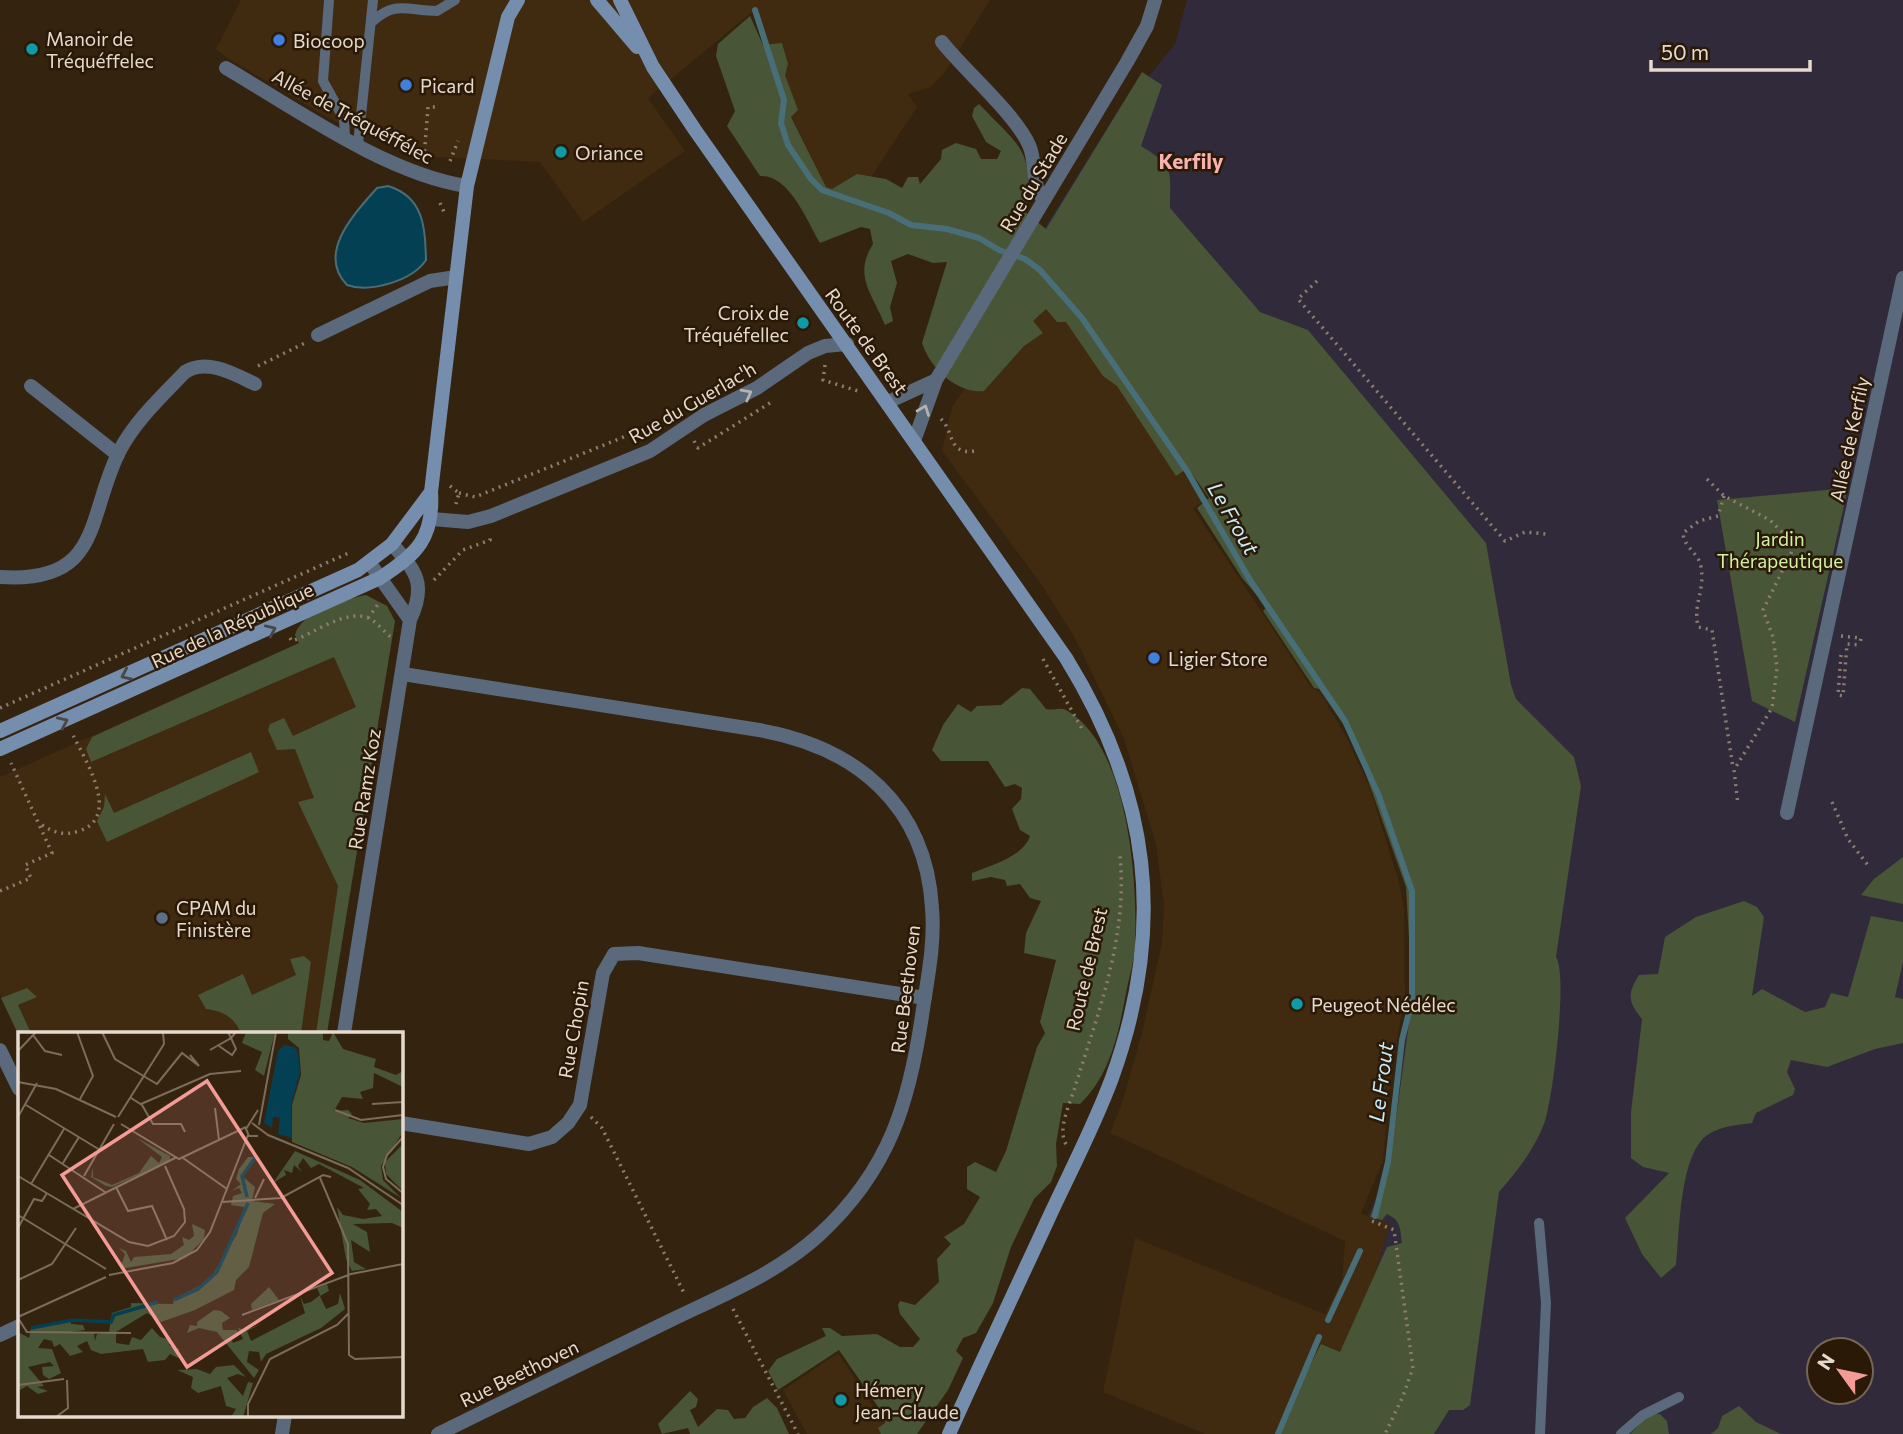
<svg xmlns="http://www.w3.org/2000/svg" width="1903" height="1434" font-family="Commissioner,sans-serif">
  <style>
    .built { fill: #402a10 }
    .medical { fill: #312a3a; fill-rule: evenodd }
    .green { fill: #485536 }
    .water { fill: #044053; stroke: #486e78; stroke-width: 2 }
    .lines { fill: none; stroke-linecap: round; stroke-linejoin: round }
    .stream { stroke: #486e78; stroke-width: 6 }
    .path { stroke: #8d7e6f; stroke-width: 3.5; stroke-dasharray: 2 5; stroke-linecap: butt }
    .lane { stroke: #5a697c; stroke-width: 10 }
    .street { stroke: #5a697c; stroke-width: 14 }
    .secondary { stroke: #768ead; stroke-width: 14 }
    .oneway { stroke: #b5b2b2 }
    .oneway2 { stroke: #484849 }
    .shop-dot { fill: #3f7fe0; stroke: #291906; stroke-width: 2.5 }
    .culture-dot { fill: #0f9aa8; stroke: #291906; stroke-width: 2.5 }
    .service-dot { fill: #5c6f8a; stroke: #291906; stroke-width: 2.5 }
    .labels { text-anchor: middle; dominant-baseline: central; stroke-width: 5; stroke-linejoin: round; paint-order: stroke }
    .poi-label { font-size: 19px; fill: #e6dacf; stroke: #291906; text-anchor: start }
    .street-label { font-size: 19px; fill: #e6dacf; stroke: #291906 }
    .park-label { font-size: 19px; fill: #d0f2a1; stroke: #291906 }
    .neighbourhood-label { font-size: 21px; font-weight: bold; fill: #f7b3af; stroke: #291906 }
    .water-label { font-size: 21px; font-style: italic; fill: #c6ebfa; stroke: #291906 }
    .inset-river { fill: none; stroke: #044053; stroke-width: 3.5 }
    .inset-road { fill: none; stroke: #7b6c5c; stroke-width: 2 }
    .view { fill: #f59b97; fill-opacity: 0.15; stroke: #f59b97; stroke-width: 3.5 }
    .inset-edge { fill: none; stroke: #e6dacf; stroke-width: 3.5 }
  </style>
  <rect width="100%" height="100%" fill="#34230f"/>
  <path class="built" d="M241,0H990L945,72L931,87L908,94L917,107L858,197L826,187L791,116L752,12L648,98L685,151L583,222L540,162L414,156L330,119L229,59L216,49Z
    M1047,284L1071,312L1185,475L1202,502L1193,508L1311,687L1320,692L1349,742L1369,786L1399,882L1404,909L1405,999L1392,1063L1383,1161L1361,1213L1390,1224L1371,1289L1341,1356L1284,1434H1205L1103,1392L1135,1238L1325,1314L1342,1280L1345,1241L1110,1133L1122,1103L1142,1033L1162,942L1164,906L1156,844L1124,739L1075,638L1039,581L942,451L952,407L1019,311Z
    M366,595L387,606L395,621L327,1033L19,1036L0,994V777L299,643L295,635L302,622Z
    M838,1353L883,1422L890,1434H807L783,1390Z"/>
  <path class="medical" d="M1187,0H1903V1434H1284L1320,1347L1341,1356L1371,1289L1390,1224L1368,1216L1391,1162L1399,1108L1397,1068L1406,1026L1414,1005L1421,897L1377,778L1199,481L1029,253L1122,104L1127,103L1175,44ZM1819,1350H1861V1392H1819Z"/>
  <path class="green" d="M750,16L763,45L782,43L788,64L785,75L798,110L791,117L826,187L832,189L857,174L886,179L902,188L908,177H918L920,184L941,159L942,150L956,143L976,149L981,159H997L1001,151L986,142L972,116L974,108L979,104C1019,146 1036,151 1025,212L1046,229L1142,72L1162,85L1141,146C1175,167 1170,169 1170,208L1260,312L1308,330L1486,543L1511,685L1516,699L1574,757L1581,786L1556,957C1568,975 1553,1097 1545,1121C1536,1147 1517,1172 1499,1192L1470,1405L1463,1410H1449L1434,1434H1281L1293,1399L1321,1344L1340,1352L1387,1247L1402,1243C1400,1229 1401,1220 1387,1214L1382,1220L1370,1217L1390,1163L1409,1023L1411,974L1406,887L1360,758L1346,728L1319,689L1314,688L1263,611L1267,607L1242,578L1197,508L1209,498L1188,468L1176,476L1117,386L1103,376L1066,322H1057L1046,309L1033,321L1043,333L1024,346L984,391C957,394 930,368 922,343L947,262L933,263L908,254L891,261L897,283L890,307L893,321L885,325C872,293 853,276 873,244L870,229L861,227L820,243C807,221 789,174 760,176L727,126L735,111L716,56L718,44Z
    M1848,488L1795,722L1752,701L1717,500Z
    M366,595L387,606L395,621L327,1033H316L338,886L298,802L314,798L295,749L277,750L268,730L270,724L284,718L293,736L356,707L334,657L91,762L86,749L92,737L299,643L295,635C301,612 345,599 366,595Z
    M1022,688L1030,689L1046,709C1054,711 1059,707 1066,710C1129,745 1138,883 1135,946C1134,960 1130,975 1127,988C1119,1030 1112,1073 1080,1104L1063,1103L1056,1144L1057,1166L1051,1182L1034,1199L1011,1247L993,1303L976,1333L963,1338L956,1351L963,1358L948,1390L917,1434H881L878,1428L885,1423L883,1414L839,1350L778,1390L768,1371L777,1359L826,1336L822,1328H830L842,1336L877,1334L900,1347H913L920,1339L900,1314L898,1305L900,1301L915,1305L939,1282L937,1259L951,1244L944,1237L964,1224L980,1197L967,1189V1167L975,1162L996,1172L1006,1151L1037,1047L1045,1033L1040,1022L1056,960L1024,953L1026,933L1041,901L1030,898L1020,884L1007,886L1005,880L991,877L972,881V873C991,865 1023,857 1030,836L1020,830L1012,809L1021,799L1022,788L1015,784L1005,787L988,761H941L932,750L943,725L958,704L971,712L977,706L1001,705Z
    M251,752L259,772L107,842L97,821L104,807L105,794L114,813Z
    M1903,857V904L1861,895L1874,879Z
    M1744,901L1757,907L1764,917L1752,996L1762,989L1805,1012L1825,1007L1831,993L1848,997L1871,916L1903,922V962L1895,997L1903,999V1043L1875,1049L1827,1067L1791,1060L1787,1072L1795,1089L1793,1095L1756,1113L1752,1123C1737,1125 1722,1126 1709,1134C1679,1152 1680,1232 1676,1265L1661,1278L1642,1254L1625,1218L1669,1173L1643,1167L1631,1158V1112L1642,1019C1628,1002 1627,994 1639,975L1658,974L1665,937L1696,917Z
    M304,956L311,962L301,1033H241C234,1017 223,1011 206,1009L198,995L243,974L252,995L296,975L290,959Z
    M27,988L37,997L18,1005L31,1033L19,1036L1,998Z
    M690,1391L698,1399L696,1407L690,1410L698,1427L717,1409L728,1410L734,1419L745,1418L753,1407L767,1398L777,1408L789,1434H690L688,1428L662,1434L658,1424Z
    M1739,1406L1756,1422L1781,1434H1711L1718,1428L1722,1416Z
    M1650,1414H1660L1667,1421L1669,1434H1630Z"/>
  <path class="water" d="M388,186C424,197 425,227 426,260C412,281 370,293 347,285C316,253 355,213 377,188Z"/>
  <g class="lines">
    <path class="stream" d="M755,10L784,100L781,123L788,145L811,179L822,190L889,213L911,225L947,229L979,238L999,250L1025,259L1040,270L1082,318L1187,471L1250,580L1345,721L1379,796L1412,891V1000L1402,1040L1388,1162L1375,1216
      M1328,1320L1360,1251
      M1278,1434L1319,1337"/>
    <path class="path" d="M424,158L428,107H438
      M450,161L458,141
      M440,203L445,214
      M1317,281L1298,299L1505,541L1525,532L1546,534
      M825,365L823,380L858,391
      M258,366L305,343
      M941,419C954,431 948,455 974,451
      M694,441L698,448L773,401
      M1707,479L1724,496L1770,520L1795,545L1763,610L1773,637L1777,668L1772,708L1734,770L1738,805
      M450,486L459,493L456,504
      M459,493L475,497L656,424
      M1724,496L1718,516L1699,521L1683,533C1684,548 1699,553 1701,567C1705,592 1693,602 1698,627L1712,630L1733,768
      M434,580L463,550L490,540V534
      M368,618L379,603
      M1841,636L1861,638L1860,644
      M290,638L292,641C313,634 348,607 370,619C378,623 384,632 391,637
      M1841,655L1838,695L1843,696L1847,644L1860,645
      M1043,659L1082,729
      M0,708L351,552
      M1832,802L1848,839L1870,868
      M42,825C54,833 65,836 79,831C122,817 85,760 73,735
      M0,891L31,878L25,865L52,853L11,763
      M591,1117L602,1128L685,1295
      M1066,1144C1057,1129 1070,1104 1075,1087C1098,1013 1128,936 1120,856
      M1372,1221L1394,1230L1413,1368L1403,1396L1385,1434
      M733,1309L798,1434"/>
    <path class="lane" d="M329,0L323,81L344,119L345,137
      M373,21C396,0 408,11 437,11L455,0
      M358,144L373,0
      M1539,1223L1546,1303L1540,1434
      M1621,1434L1643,1415L1679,1397"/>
    <path class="street" d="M942,42C965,71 1016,115 1029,145C1037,162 1031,187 1044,200
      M226,68C296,109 387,174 467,186
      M318,335L430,281L456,277
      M31,386L118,455
      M888,402L936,380
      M914,441L936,380L1127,62L1147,26L1155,0
      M432,519L468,522L491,516L650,451L704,415L757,388L808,353L825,346L847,344
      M369,562L410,620
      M0,577C104,584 86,516 120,450C135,421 163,395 185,372C207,358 234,374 255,384
      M403,674L759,730C856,747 926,805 932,908C935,942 928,976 923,1009C910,1101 890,1170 819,1235C775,1275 720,1296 667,1322C591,1359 514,1397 438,1434
      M1787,813L1903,278
      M344,1033L410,620C427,584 416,571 392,544
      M0,1050L19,1089
      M401,1123L529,1144L552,1137L568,1123L580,1105L603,973L614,954L638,953L925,998
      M0,1335L19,1326
      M282,1434L285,1415"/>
    <path class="secondary" d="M597,0L637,47
      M620,0L653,67L695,130L1066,658C1150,794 1167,926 1112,1078C1095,1124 1072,1168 1051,1213C1017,1287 982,1360 949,1434
      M0,731L358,570L392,544L431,492
      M0,749L380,578C417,554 434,538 431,492L467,186L508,17L518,0"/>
  </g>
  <defs><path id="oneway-chevron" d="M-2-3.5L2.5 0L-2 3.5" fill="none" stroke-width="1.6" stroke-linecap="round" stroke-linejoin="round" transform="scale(1.75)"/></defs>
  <g class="oneway">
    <use href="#oneway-chevron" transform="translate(747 394) rotate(-28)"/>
    <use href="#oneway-chevron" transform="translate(924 410) rotate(-69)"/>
  </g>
  <g class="oneway2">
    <use href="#oneway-chevron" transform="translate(271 630) rotate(-24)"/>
    <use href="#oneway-chevron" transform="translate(126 675) rotate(156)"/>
    <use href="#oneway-chevron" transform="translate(63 722) rotate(-24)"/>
  </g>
  <g class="shop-dot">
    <circle cx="279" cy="40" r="7"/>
    <circle cx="406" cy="85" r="7"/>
    <circle cx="1154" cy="658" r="7"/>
  </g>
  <g class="culture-dot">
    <circle cx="32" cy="49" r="7"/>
    <circle cx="561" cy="152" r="7"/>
    <circle cx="803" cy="323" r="7"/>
    <circle cx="1297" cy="1004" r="7"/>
    <circle cx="841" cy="1400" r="7"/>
  </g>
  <circle class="service-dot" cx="162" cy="918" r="7"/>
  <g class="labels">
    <g class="poi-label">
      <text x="46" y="38">Manoir de<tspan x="46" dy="22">Tréquéffelec</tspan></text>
      <text x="293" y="40">Biocoop</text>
      <text x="420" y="85">Picard</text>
      <text x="575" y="152">Oriance</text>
      <text x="789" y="312" text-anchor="end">Croix de<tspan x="789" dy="22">Tréquéfellec</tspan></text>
      <text x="1168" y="658">Ligier Store</text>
      <text x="176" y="907">CPAM du<tspan x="176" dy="22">Finistère</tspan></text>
      <text x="1311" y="1004">Peugeot Nédélec</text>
      <text x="855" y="1389">Hémery<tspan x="855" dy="22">Jean-Claude</tspan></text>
    </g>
    <g class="street-label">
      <text transform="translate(353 116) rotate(28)">Allée de Tréquéffélec</text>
      <text transform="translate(1033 182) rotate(-59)">Rue du Stade</text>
      <text transform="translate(867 341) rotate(54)">Route de Brest</text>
      <text transform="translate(692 402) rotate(-30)">Rue du Guerlac'h</text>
      <text transform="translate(1849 439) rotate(-78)">Allée de Kerfily</text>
      <text transform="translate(232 625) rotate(-25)">Rue de la République</text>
      <text transform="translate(364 789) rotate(-81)">Rue Ramz Koz</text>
      <text transform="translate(1086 969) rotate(-77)">Route de Brest</text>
      <text transform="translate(905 989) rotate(-83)">Rue Beethoven</text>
      <text transform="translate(573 1029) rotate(-80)">Rue Chopin</text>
      <text transform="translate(519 1373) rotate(-26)">Rue Beethoven</text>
    </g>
    <g class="park-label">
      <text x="1780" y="538">Jardin<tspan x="1780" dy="22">Thérapeutique</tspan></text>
    </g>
    <g class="neighbourhood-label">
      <text x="1191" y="160">Kerfily</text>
    </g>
    <g class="water-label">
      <text transform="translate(1234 518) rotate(60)">Le Frout</text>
      <text transform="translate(1380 1082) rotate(-83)">Le Frout</text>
    </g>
  </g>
  <g transform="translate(18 1032)">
    <rect width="385" height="385" fill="#34230f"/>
    <path d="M228,0H257L246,44L237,38L244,20L224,11ZM270,0H305V8L311,9L315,0L325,17L358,27L356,35L378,43L385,39V55L356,41L355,56L342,60L345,67L324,65L316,79L330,78L334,82L330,86L346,91L385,87V100L363,134L365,148L383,166L334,135L274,110V73L283,43L281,16L270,7ZM119,106L152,124V129L94,155L88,154L73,145L75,135V145L94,153L121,141L133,124L141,131L144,125ZM383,114L385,116V159L368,142L367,130ZM277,119L342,148L385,180V196L374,191L335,192L349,200L352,220L333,208L336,230L348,237L334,239L328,227L319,175L325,183L345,187L364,184L358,177L349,178L352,172L340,157L346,156L301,132L293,136L285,126L280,134L284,140L276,133L274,141L266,138L268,143L255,151ZM230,125H236V130L224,144L237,155L234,169L257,172L245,181L231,235L218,248L216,258L177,278L143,290L129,281L98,300V311L111,313L114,305L123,308L134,296L142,305L154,308L151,313L161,317L160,326L152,322L147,328L130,330L125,317L83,322L73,318L69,309L59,314L65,320L52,324L42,312L36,315L34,309L26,307L20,316L34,317L43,341L31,347L25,343L24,335L36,334L32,330L10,335L26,354L19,355L30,359L20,362L9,354L0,359V300L11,306L13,296L53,288V292L65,293L67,298L43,301H76L77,309L79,302L91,300L94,281L113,275V271L155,272L156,267L191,249L219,202L226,175L213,173L215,164L224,161L221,156L214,159L223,152L218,147L221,137ZM174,192L187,198L186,207L167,226L102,237L107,222L101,216L108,219L113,230L116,225L153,222L166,213L164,205L171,208L176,204ZM309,252L311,259L302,264L308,277L320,272L322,261L327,277L303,296L248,322L243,330L241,320L231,319L229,330L241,338L236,346L199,300L181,296L169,301L172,293L179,294V290L196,278L203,279L212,286L204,291L205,298H219L221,303L213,306L215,311L225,307L220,296L228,298L245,291L229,299L233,309L287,281L282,264L286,272L293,270L302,263L299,256ZM251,255L261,268L234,278L233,272ZM216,333L228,345L220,342L209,346L225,364L230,350L235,351L225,385H213L218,377L208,374L203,354L180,361L173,356L175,345L159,338L179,337L192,342L198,335Z" fill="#485536"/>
    <path d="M266,13L277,15L280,21L282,40L273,74L274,106L260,102L262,86L255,85L254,96L246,91L260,19Z" fill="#044053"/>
    <path class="inset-river" d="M229,165L224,144L237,126M156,268L180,257L199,240L230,171M13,296L55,288L93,290L96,283L140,270"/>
    <path class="inset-road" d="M59,0L75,44L62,67M84,0L97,27L139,52L164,21L181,34L172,23M15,3L27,19L44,23M201,14L214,23L218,17L213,6L218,0M192,18L213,6L210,0M0,19L18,0M0,50L38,57L98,85M113,66L124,73L135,92H163L167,100M123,72L192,42L223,39M354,72L385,70M8,73L82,118M197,76L201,108M240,78L228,97L231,104H240M317,78L343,88L385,83M0,85L19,51M100,85L146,12L145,0M234,91L250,103L330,136L385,173M103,92L161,127L228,95M241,93L258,0M385,105L369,123L365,135L368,147L385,161M31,123L87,160M165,126L209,157M45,131L61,105M0,144L111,210L130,214L156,204L167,190L166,177L147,134M66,144L96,92M302,146L330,212L331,323L337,327L385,325M13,152L46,97M98,155L110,179L134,174L149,208M237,166L246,147M204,170L263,166L305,143L313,145M55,177L159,125M0,183L88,237M0,196L16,167L24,169L29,161M91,243L155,231L179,218L192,200L230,103M0,248L34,232L58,196M224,283L333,242L385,232M0,285L88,245M0,286L9,300L113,301M0,353L46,347M38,385L50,376L49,348M230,385V372L252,327L319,293L331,281"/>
    <path class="view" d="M189,49L314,241L169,335L44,143Z"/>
    <rect width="385" height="385" class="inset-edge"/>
  </g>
  <g transform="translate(1840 1371) rotate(303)"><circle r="33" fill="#291906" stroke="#756656" stroke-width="2"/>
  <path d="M0-5L12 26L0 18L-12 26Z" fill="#f59b97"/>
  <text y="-10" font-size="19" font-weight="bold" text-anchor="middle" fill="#e6dacf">N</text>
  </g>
  <path d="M1651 60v10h159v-10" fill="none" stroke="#e6dacf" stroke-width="3.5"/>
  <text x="1661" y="60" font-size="21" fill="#e6dacf" stroke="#291906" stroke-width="5" paint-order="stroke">50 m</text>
</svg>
